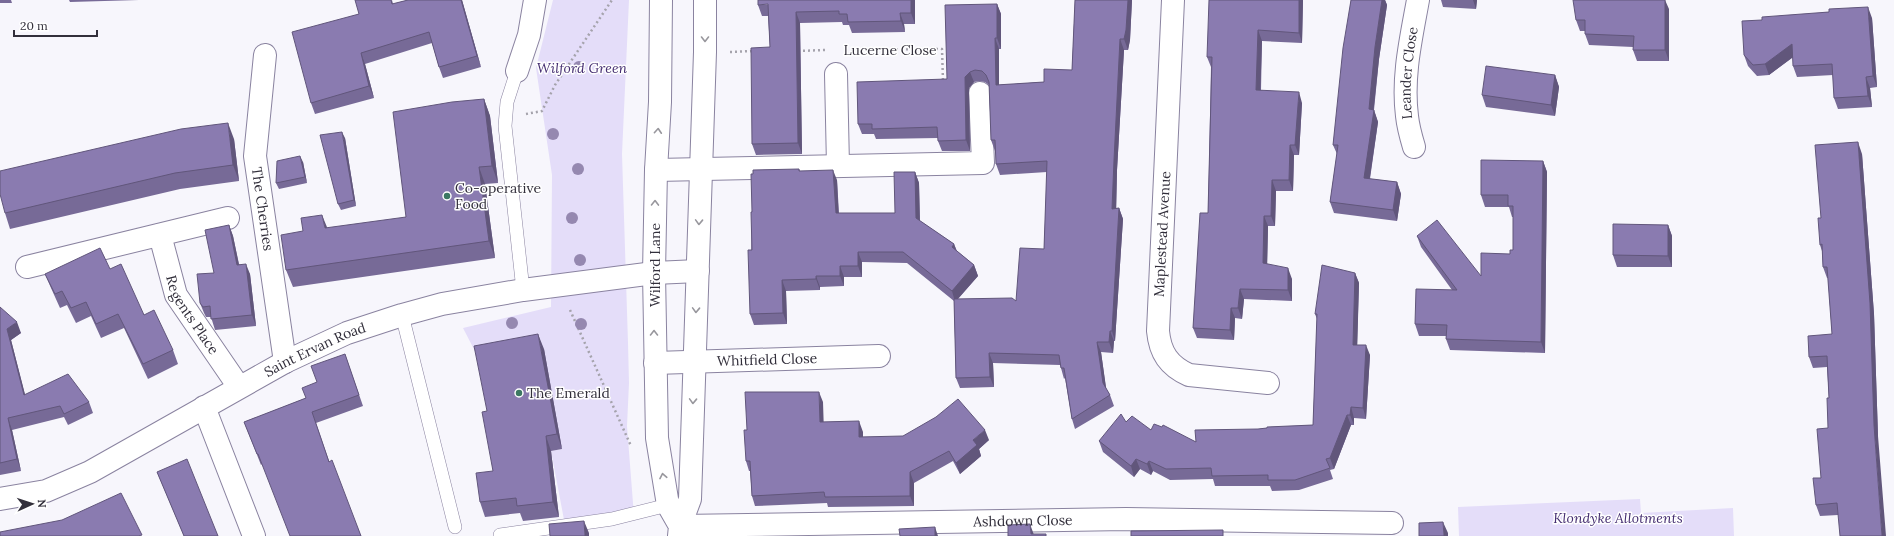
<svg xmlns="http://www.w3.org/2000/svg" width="1894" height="536" font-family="Lora,serif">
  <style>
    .green { fill: #e4ddf9 }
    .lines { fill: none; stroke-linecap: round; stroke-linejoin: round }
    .service-casing { stroke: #8a83a0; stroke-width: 14 }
    .minor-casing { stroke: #8a83a0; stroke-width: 24 }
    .secondary-casing { stroke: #8a83a0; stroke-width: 24 }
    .path { stroke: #a5a3ac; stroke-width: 2.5; stroke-dasharray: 2 3; stroke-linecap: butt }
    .service { stroke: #fff; stroke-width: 13 }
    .minor { stroke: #fff; stroke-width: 22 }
    .secondary { stroke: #fff; stroke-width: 22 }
    .tree { fill: #9588b0 }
    .wall { fill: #776a97 }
    .shaded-wall { fill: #61567b }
    .building { fill: #8a7bb0; stroke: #61567b }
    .oneway { stroke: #98979d }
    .poi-dot { fill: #3c7862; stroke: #fff; stroke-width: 1.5 }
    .labels { text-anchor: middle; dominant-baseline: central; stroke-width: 3; stroke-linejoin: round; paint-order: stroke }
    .street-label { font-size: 14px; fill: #322f3b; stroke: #fff }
    .park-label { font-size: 14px; font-style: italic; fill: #452e71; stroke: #fff }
    .poi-label { font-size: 14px; fill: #322f3b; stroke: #fff; text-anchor: start }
  </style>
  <rect width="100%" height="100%" fill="#f7f6fc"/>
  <path class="green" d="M553,0H629L622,154L628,343L629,383L627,426L634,516L565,525L551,451L562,449L544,349L480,361L463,328L551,307L552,175L536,68Z
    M1640,499L1641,513L1733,508L1734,536H1459L1458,507Z"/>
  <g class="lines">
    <g class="service-casing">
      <path id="service" d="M517,71L507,102L505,126L523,290
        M402,315L455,527
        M500,535L612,519L668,505"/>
    </g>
    <g class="minor-casing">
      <g id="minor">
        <path d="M1173,0L1158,331C1160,353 1169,366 1189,375L1268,383"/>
        <path id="s1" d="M265,55L255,156L285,362"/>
        <path d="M517,71L529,35L535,0"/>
        <path d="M836,74L838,166"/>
        <path id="s2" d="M1414,147C1411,137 1408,126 1407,116C1402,77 1411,39 1418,0"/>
        <path d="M656,170L983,163L980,93"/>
        <path id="s3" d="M160,235L176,295L239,387"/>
        <path d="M27,267L228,218"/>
        <path id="s4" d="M655,363L879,356"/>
        <path d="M204,407L254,536"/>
        <path id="s5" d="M0,499L46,491L90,472L285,362L347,333L402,315L442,304L523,290L654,273L698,271"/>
        <path id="s6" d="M680,526L1126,519L1392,523"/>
      </g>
    </g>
    <g class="secondary-casing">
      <path id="secondary" d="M661,0L660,102L656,170L654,273L657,438L668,505L680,526
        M679,536L680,526L690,499L705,52V0"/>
    </g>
    <path class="path" d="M846,50L942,49L943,81
      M798,51L825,50
      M730,52L753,51
      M526,114L542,111L555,85L612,0
      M570,310L631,446"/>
    <use href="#service" class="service"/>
    <use href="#minor" class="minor"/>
    <use href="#secondary" class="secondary"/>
  </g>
  <g class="tree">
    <circle cx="579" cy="67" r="6"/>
    <circle cx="553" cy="134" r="6"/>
    <circle cx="578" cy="169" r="6"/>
    <circle cx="572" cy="218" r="6"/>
    <circle cx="580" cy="260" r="6"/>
    <circle cx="512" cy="323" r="6"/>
    <circle cx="581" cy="324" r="6"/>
  </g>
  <path class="wall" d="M0,0H11L12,3H0Z
    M69,0H139L70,2Z
    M392,0L393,4L408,0H462L481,67L443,78L439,67L432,43L365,64L374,98L315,114L311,103L359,14Z
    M915,0V24H904L905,32L852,33L849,25H843L842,22L800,23L802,154L756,155L752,144L770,47L768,16H762L758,5Z
    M1075,0H1132L1130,40L1128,50H1124L1117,170L1116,208H1119L1123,219L1115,341H1114L1113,353L1101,352L1106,389L1110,395L1114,406L1075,429L1072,419L1065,378L1064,379L1061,368L1060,365L993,363L994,387L960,388L956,378L954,301L907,263L862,262V277H844V286L820,287V290L786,291L787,324L754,325L750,314L752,212L799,169L800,171L837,180L839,213H895L915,172L919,183L920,221L954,244L957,251L974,265L978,276L958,299L1016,301L1044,249L1047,172L1000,175L996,164V151H995L991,140L989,85L985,82L979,81L974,82L969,88L970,151H942L938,141V138L876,139L874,134H862L858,124L947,79L997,4L1001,14V49H999V85L1044,82L1072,70Z
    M1303,0L1302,43L1262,41L1261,90L1302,103L1299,155H1294L1293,191H1276L1275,226H1268L1267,264L1292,279V301L1244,299L1242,319L1235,318L1234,340L1197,338L1193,328L1208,213L1211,67L1207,57Z
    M1351,0H1385L1387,5L1379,59L1374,110L1378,122L1370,179L1397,182L1401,194L1397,221L1334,213L1330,202L1337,154L1333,145Z
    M1441,0H1477L1476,9L1443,7Z
    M1669,9V61H1637L1633,50V47L1589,45L1585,34V31H1580L1576,20Z
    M1829,12L1872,18L1877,87L1870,88L1872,107L1838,109L1834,98L1833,75L1797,77L1793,66V57L1769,75L1757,76L1748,66L1744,55L1762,20Z
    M1555,75L1559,87L1555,116L1486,107L1482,95Z
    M484,99L490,116L498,183L485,184L495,258L293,287L286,270L406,217Z
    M345,138L356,206L341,210L338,204Z
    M234,139L239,181L180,189L10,229L5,213Z
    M1862,154L1874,314L1878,436L1838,515L1820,516L1816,505L1821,478L1828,428L1829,398L1827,367L1813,368L1809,357L1832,334L1828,278H1827L1823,267L1822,251L1820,245Z
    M1543,161L1547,172L1545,353L1450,350L1446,339V336H1419L1415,324L1452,290L1421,247L1417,236L1481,276L1510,254L1513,250V217H1512L1509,207H1485L1481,195Z
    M303,162L307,183L279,189L276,183Z
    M229,225L233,236L239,264L250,274L256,326L215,330L211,317H206L204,313L200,303L214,273Z
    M1668,225L1672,236V267H1617L1613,255Z
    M110,269L144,315L173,350L178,364L148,379L124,328L101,338L91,316L76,323L67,305L60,308L51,288L45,274Z
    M1355,273L1359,283L1357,345L1370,355L1366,419L1354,418V425H1351L1334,469L1330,470L1333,479L1299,490L1272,491L1270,486H1215L1213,479L1170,480L1153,471L1151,475L1140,469L1134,477L1103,452L1099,441L1126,422L1151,430L1162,427L1196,442L1258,429L1313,425L1317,319L1315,314Z
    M0,307L21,333L11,340L25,395L89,402L93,413L68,425L64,417L12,430L21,471L0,475Z
    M544,349L562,449L551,451L559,517L523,521L520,513L485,517L480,502L493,471L487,411Z
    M345,354L363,406L316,423L329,461L361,536L262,464L261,465L244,422L306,398Z
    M823,402V422L863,432V437L989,440L979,449L981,456L960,474L953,461L914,483V506L828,507L827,503L755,506L752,496L750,471H749L746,461Z
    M157,472L218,536H184Z"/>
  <path class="shaded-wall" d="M461,0H462L481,67L477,56Z
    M911,0H915V24L911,13Z
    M1128,0H1132L1130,40L1128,50L1124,39Z
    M1299,0H1303L1302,43L1299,33Z
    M1382,0H1385L1387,5L1379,59L1373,115L1374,110L1378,122L1368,190L1364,178L1369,109L1375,47Z
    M1473,0H1477L1476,9Z
    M1665,0L1669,9V61L1665,50Z
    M997,4L1001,14V49L997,38Z
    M1868,7L1872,18L1877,87L1873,76Z
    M796,12L800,23L802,154L798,143Z
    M900,13L904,24L905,32L901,21Z
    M1258,30L1262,41L1260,100L1256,90Z
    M995,38L999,49V95L996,85Z
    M1120,39L1124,50L1117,170L1116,219L1112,209L1114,160Z
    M1792,44L1796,55L1769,75L1765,64Z
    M361,53L365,64L374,98L369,86Z
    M970,72L974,82L969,88L970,151L966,140L965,77Z
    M1555,75L1559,87L1555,116L1551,105Z
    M1866,77L1870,88L1872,107L1868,96Z
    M1299,92L1302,103L1299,155L1295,145Z
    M484,99L490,116L498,183L492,166Z
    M228,123L234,139L239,181L233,165Z
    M342,132L345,138L356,206L354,200Z
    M1858,142L1862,154L1874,314L1878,436L1886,536H1882L1874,425Z
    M1290,145L1294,155L1293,191L1289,180Z
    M300,156L303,162L307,183L305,177Z
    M1543,161L1547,172L1545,353L1541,342Z
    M479,167L485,184L495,258L489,241Z
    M833,170L837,180L839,224L836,213Z
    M915,172L919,183L920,229L916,218Z
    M1272,180L1276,191L1275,226L1271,216Z
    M1397,182L1401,194L1397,221L1393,210Z
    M1119,208L1123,219L1115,341L1112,331Z
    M322,215L329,232L325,228Z
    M1264,216L1268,226L1267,273L1263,263Z
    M229,225L233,236L241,275L237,265Z
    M1668,225L1672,236V267L1668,256Z
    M954,244L958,255L952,247Z
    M858,252L862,262V277L858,266Z
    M246,264L250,274L256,326L252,315Z
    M974,265L978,276L955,302L952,291Z
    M840,266L844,277V286L840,276Z
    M1288,268L1292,279V301L1288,290Z
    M1355,273L1359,283L1357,355L1353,345Z
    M816,276L820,287V290L816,279Z
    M782,280L786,291L787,324L783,313Z
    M1240,289L1244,299L1242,319L1238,308Z
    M1231,308L1235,318L1234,340L1230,330Z
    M17,322L21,333L11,340L28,406L24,395L7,329Z
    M1110,331L1114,341L1113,353L1109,342Z
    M538,334L544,349L562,449L557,434Z
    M1097,342L1101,352L1107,394L1103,383Z
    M1366,345L1370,355L1366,419L1363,408Z
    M989,353L993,363L994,387L990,377Z
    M819,392L823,402L824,433L820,422Z
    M1351,407L1354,418V425L1350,415Z
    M1347,415L1351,425L1334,469L1330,458Z
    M8,418L12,430L21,471L17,459Z
    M859,421L863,432V448L859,437Z
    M985,430L989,440L979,449L981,456L960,474L956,463L973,440Z
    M546,436L551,451L559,517L553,502Z
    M1136,459L1140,469L1134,477L1131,466Z
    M1149,461L1153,471L1151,475L1147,464Z
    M910,472L914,483V506L910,496Z
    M584,521L589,533V536H585Z
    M1443,522L1448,533V536H1444Z
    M1030,524L1034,535L1031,534Z
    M935,527L938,536H935Z"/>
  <path class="building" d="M355,0H391L392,4L408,0H461L477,56L439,67L429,32L361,53L369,86L311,103L292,32L359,14Z
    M758,0H911V13H900L901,21L848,22L847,14H839V11L796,12L798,143L752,144L751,48L770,47L768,4L758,5Z
    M1075,0H1128L1126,30L1124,39H1120L1114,160L1112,209L1119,208L1112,331H1110L1109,342H1097L1103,383L1110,395L1072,419L1064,368H1061L1059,355L989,353L990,377L956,378L954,299L1012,298L1016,301L1020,248L1044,249L1047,161L996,164L995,140H991L989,82L986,75L982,71L975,70L970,72L965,77L966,140L938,141L937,127L872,129V124H858L857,82L947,79L945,5L997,4V38H995L996,85L1044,82V69L1072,70Z
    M1209,0H1299V33L1258,30L1256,90L1299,92L1295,145H1290L1289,180H1272L1271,216H1264L1263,263L1288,268V290L1240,289L1238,308H1231L1230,330L1193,328L1200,213H1208L1212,57H1207Z
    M1351,0H1382L1375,47L1369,109L1374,110L1364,178L1397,182L1393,210L1330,202L1338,145H1333L1343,48Z
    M1573,0H1665V50H1633L1634,36L1585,34V20H1576Z
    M1868,7L1873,76L1866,77L1868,96L1834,98L1832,64L1793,66L1792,44L1765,64L1753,65L1744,55L1742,21L1762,20V17L1829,12V9Z
    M1486,66L1555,75L1551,105L1482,95Z
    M484,99L492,166L479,167L489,241L286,270L281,235L303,231L301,218L322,215L325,228L406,217L393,112L452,102Z
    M228,123L233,165L175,173L5,213L0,194V171L181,129Z
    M342,132L354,200L338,204L320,135Z
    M1858,142L1870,303L1874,425L1882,536H1840L1837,503L1816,505L1813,478H1821L1817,429L1828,428L1827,398H1829L1827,356L1809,357L1808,336L1832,334L1827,267H1823L1822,244L1820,245L1818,218H1821L1815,145Z
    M300,156L305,177L276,183L277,161Z
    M1481,160L1543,161L1541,342L1446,339L1447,325L1415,324L1416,289L1457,290L1417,236L1437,220L1481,276V253L1510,254V250H1513V206H1508V195H1481Z
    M799,169V171L833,170L836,213H895L894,172H915L916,218L954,244L952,247L974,265L952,291L903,252H858V266H840V276H816V279L782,280L783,313L750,314L748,250H752L751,212H752L751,174H753V170Z
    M1613,224L1668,225V256L1613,255Z
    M229,225L237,265L246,264L252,315L211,319L210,306L203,307L200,303L197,274L214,273L205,230Z
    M100,248L110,269L121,264L144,315L154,310L173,350L143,364L118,314L96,324L86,302L71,308L62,291L55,294L45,274Z
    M1322,265L1355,273L1353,345H1366L1363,408L1351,407L1350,415H1347L1330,458L1326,459L1330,468L1295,480H1268V475L1212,476L1211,468L1166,469L1149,461L1147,464L1136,459L1131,466L1099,441L1121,414L1126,422L1132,416L1151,430L1154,424L1162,427L1163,425L1196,442L1195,430L1258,429L1267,428V427L1313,425L1317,314H1315Z
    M0,307L17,322L7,329L24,395L68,374L89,402L64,414L60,406L8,418L17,459L0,463Z
    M538,334L557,434L546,436L553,502L517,506L516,498L480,502L476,473L493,471L482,412L487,411L474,346Z
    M345,354L359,395L312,412L329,462L332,460L361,536H290L258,454H257L244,422L306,398L302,388L317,382L311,366Z
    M745,392H819L820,422L859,421V437L903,436L936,417L958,399L985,430L973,440L977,445L956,463L949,451L910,472V496L825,497L824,492L752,496L750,461H746L744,430H747Z
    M187,459L218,536H184L157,472Z
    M121,493L142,535L138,536H0V532L62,520Z
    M584,521L585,536H550L549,524Z
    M1443,522L1444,536H1419V523Z
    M1030,524L1031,534H1046V536H1008V525Z
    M935,527V536H900L899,529Z
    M1223,530V536H1131V531Z"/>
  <defs><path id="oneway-chevron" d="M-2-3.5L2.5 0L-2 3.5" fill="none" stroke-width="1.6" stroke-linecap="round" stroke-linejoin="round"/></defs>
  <g class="oneway">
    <use href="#oneway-chevron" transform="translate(705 39) rotate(90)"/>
    <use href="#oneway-chevron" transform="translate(658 131) rotate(-86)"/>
    <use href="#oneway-chevron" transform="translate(655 203) rotate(-89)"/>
    <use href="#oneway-chevron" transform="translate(699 222) rotate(92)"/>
    <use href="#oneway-chevron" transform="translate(696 310) rotate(92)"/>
    <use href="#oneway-chevron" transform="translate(654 333) rotate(-90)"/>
    <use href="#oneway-chevron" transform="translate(693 401) rotate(92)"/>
    <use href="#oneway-chevron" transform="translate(663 476) rotate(-101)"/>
  </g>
  <g class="poi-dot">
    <circle cx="447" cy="196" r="4"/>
    <circle cx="519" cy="393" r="4"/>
  </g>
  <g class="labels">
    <g class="street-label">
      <text x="890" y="50">Lucerne Close</text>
      <text stroke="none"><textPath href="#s2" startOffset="75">Leander Close</textPath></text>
      <text stroke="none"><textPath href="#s1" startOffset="155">The Cherries</textPath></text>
      <text transform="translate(1162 234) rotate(-87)">Maplestead Avenue</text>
      <text transform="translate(655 265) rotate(-90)">Wilford Lane</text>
      <text stroke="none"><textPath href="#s3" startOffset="87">Regents Place</textPath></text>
      <text stroke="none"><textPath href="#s5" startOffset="351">Saint Ervan Road</textPath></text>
      <text stroke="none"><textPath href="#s4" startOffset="112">Whitfield Close</textPath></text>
      <text stroke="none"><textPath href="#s6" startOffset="343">Ashdown Close</textPath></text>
    </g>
    <g class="park-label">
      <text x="582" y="68">Wilford Green</text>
      <text x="1618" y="518">Klondyke Allotments</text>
    </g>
    <g class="poi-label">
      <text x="455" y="188">Co-operative<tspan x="455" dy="16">Food</tspan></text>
      <text x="527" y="393">The Emerald</text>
    </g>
  </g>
  <g transform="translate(32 504) rotate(87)" stroke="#ffffff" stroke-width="3" paint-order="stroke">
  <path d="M0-3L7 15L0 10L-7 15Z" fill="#322f3b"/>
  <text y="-6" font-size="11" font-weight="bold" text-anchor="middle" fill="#322f3b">N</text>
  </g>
  <path d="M14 30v6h83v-6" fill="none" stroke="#322f3b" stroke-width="2"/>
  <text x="20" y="30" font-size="12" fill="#322f3b" stroke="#ffffff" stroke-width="3" paint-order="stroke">20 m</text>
</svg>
